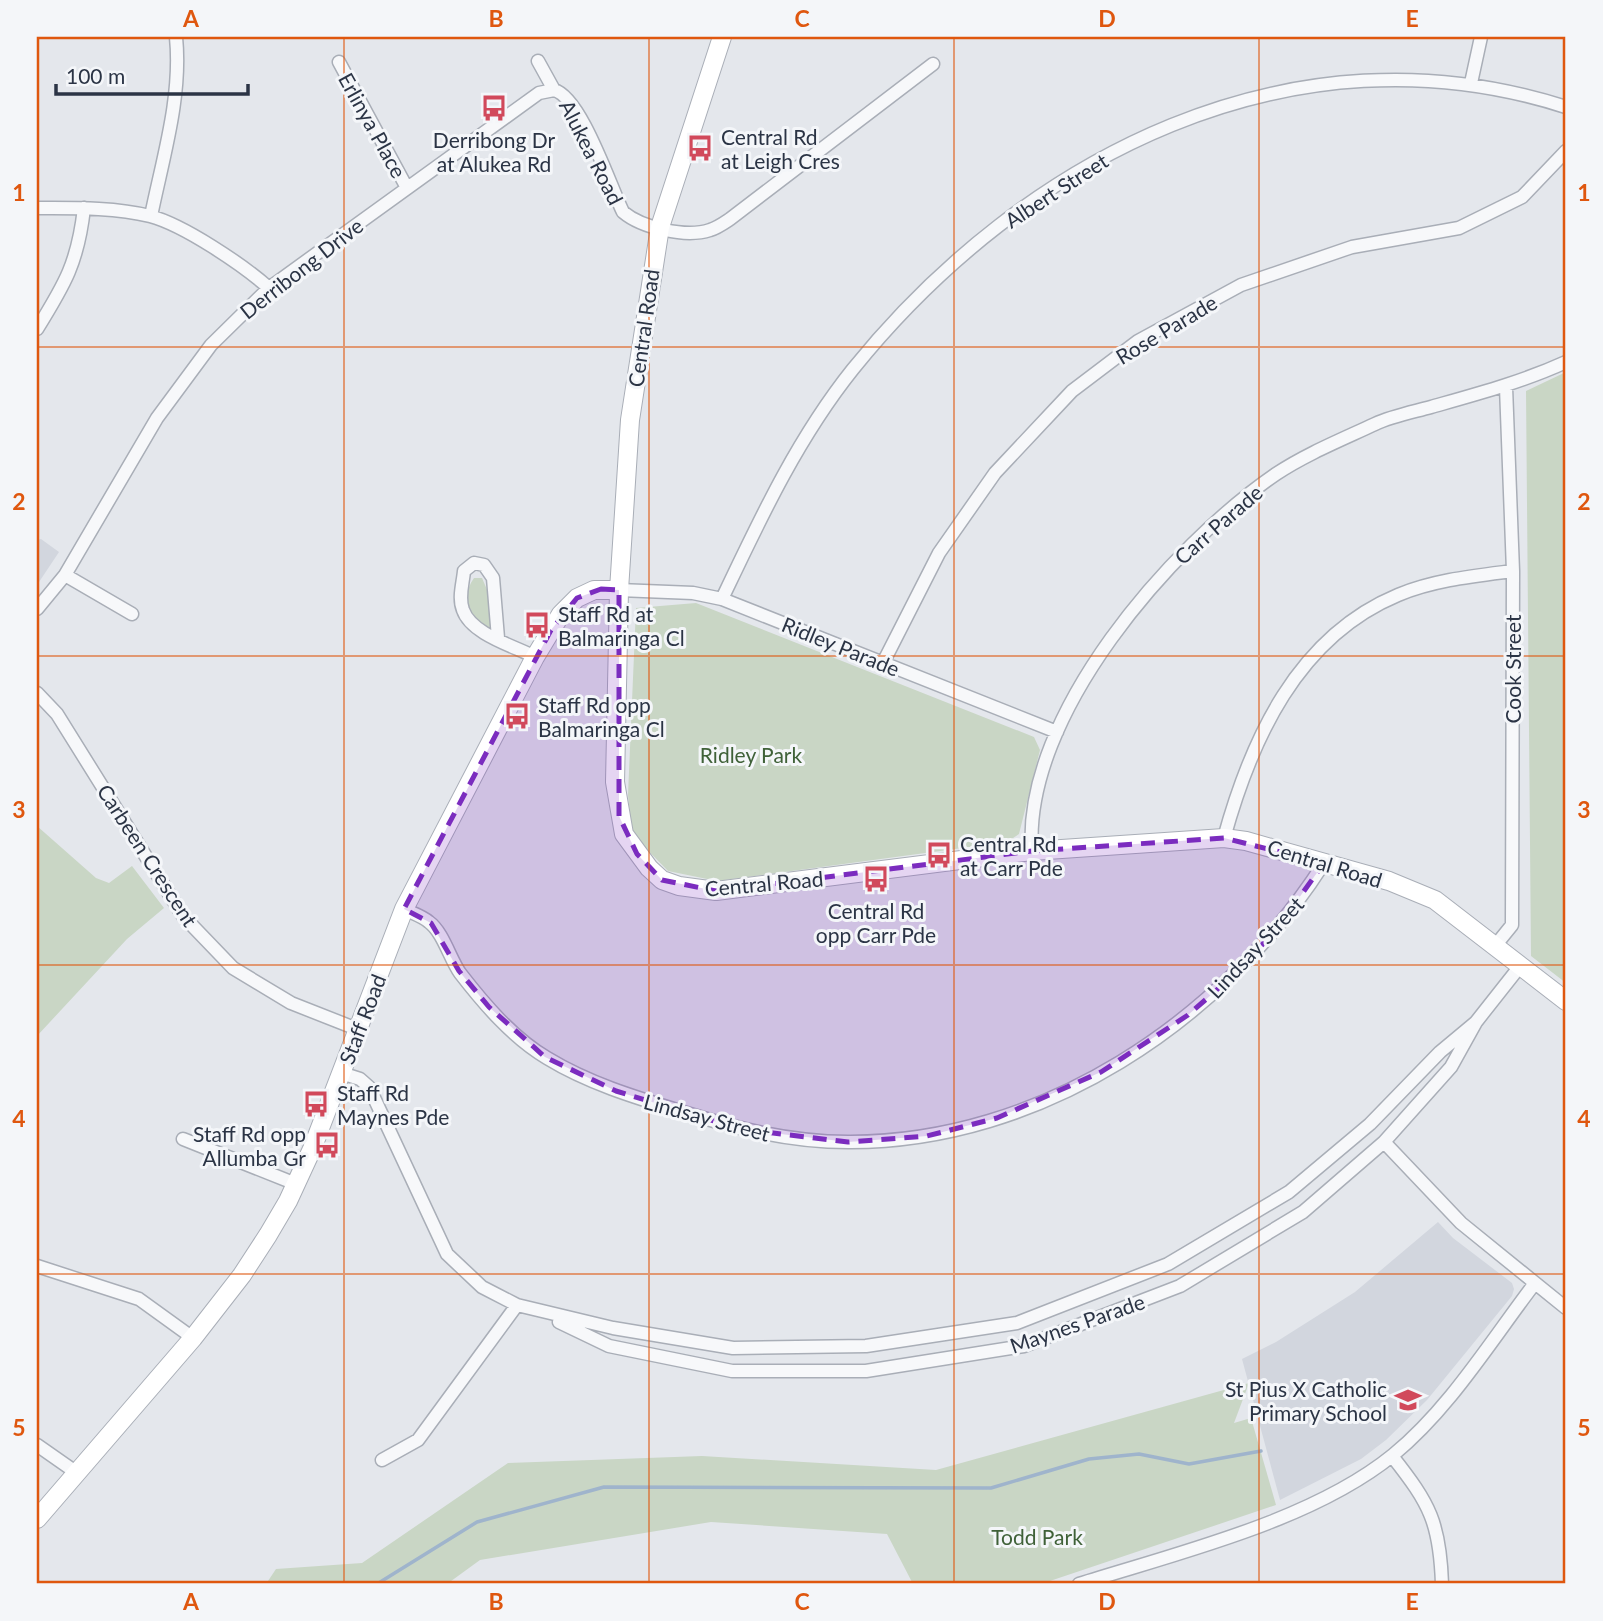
<svg xmlns="http://www.w3.org/2000/svg" width="1603" height="1621" font-family="Lato,sans-serif">
  <style>
    .built { fill: #d2d6de }
    .green { fill: #c9d6c5 }
    .lines { fill: none; stroke-linecap: round; stroke-linejoin: round }
    .stream { stroke: #9fb4cc; stroke-width: 3.5 }
    .street-casing { stroke: #a9aeb7; stroke-width: 15 }
    .secondary-casing { stroke: #a9aeb7; stroke-width: 20 }
    .street { stroke: #f7f8fa; stroke-width: 12 }
    .secondary { stroke: #fff; stroke-width: 18 }
    .marked { fill: #7b2cbf; fill-opacity: 0.2; stroke: #7b2cbf; stroke-width: 5; stroke-dasharray: 14 9; stroke-linejoin: round }
    .grid { fill: none; stroke: #df570f; stroke-width: 2; stroke-opacity: 0.55 }
    .labels { text-anchor: middle; dominant-baseline: central; stroke-width: 6; stroke-linejoin: round; paint-order: stroke }
    .street-label { font-size: 21px; fill: #2b3445; stroke: #f4f6f9 }
    .poi-label { font-size: 21px; fill: #2b3445; stroke: #f4f6f9; text-anchor: start }
    .park-label { font-size: 21px; fill: #3f6138; stroke: #f4f6f9 }
    .neatline { fill: none; stroke: #df570f; stroke-width: 2.5 }
    .grid-label { font-size: 23px; text-anchor: middle; font-weight: bold; fill: #df570f }
  </style>
  <rect width="100%" height="100%" fill="#e4e7ec"/>
  <path class="built" d="M41,539L59,552L37,585V540Z
    M1438,1222L1453,1238L1512,1283L1514,1289L1512,1296L1427,1400L1386,1440L1361,1459L1280,1500L1242,1359L1276,1342L1355,1292Z"/>
  <path class="green" d="M1566,372V983L1531,956L1526,391Z
    M474,578H482L488,592L492,630C471,620 459,599 474,578Z
    M696,603L1034,737L1040,750L1019,834L1007,842L717,881L668,871L632,834L628,795L636,608Z
    M37,826L96,878L109,883L132,866L164,908L127,939L37,1036Z
    M1249,1383L1234,1423L1251,1418L1276,1505L1041,1584H913L887,1534L711,1522L480,1560L447,1584H266L276,1569L362,1563L508,1463L702,1456L936,1470Z"/>
  <g class="lines">
    <path class="stream" d="M377,1584L477,1522L604,1487L991,1488L1089,1459L1139,1454L1189,1464L1261,1451"/>
    <g class="street-casing">
      <path id="street" d="M538,61L554,90C581,97 610,186 623,212C642,228 686,238 710,230C717,228 724,223 730,219L933,64
        M339,62L407,188
        M1471,83L1481,37
        M37,208C73,208 114,207 150,216C184,225 243,265 269,288
        M151,216C163,157 182,97 176,37
        M37,329C65,284 78,262 84,208
        M65,575L132,614
        M619,590L693,593L722,599L1057,732
        M722,599C760,519 797,439 853,369C1025,156 1293,19 1566,107
        M37,609L65,575L157,418L211,345L269,288L539,93L554,90
        M498,638L493,578L484,565L474,563L464,571C463,583 458,598 463,610C471,634 514,646 535,657
        M883,663L939,553L995,473L1072,391L1138,341L1241,285L1352,247L1459,228L1522,197L1566,151
        M37,693L57,714L183,916L233,968L291,1003L357,1029
        M1224,838C1251,740 1297,637 1398,595C1434,580 1474,576 1513,571
        M1032,851C1022,716 1171,546 1276,474C1306,454 1343,439 1375,424C1392,416 1413,412 1431,407C1477,394 1522,382 1566,362
        M404,909C412,913 422,916 429,922C443,932 450,959 460,973C484,1004 513,1038 547,1058C588,1083 634,1097 680,1111C735,1128 789,1142 848,1142C1040,1143 1223,1021 1324,863
        M1495,946L1512,925L1513,571L1506,387
        M341,1073L360,1079L369,1087L447,1254L482,1287L517,1305L613,1328L733,1348L866,1346L1017,1323L1168,1264L1289,1192L1370,1124L1440,1052L1476,1022
        M183,1139L296,1184
        M1384,1142L1461,1223L1566,1308
        M37,1266L139,1299L193,1338
        M559,1322L609,1346L732,1371H866L1024,1346L1180,1286L1303,1212L1384,1142L1451,1067L1476,1022L1521,965
        M37,1445L77,1473
        M1392,1456C1430,1504 1440,1523 1442,1584
        M382,1460L418,1440L517,1305
        M1079,1584C1177,1553 1312,1521 1393,1455C1450,1408 1490,1342 1535,1283"/>
    </g>
    <g class="secondary-casing">
      <path id="secondary" d="M722,37L660,227L630,420L619,590L615,782L624,834L649,868L662,880L679,886L716,891L1032,851L1224,838L1246,841L1389,881L1435,900L1566,1001
        M37,1519L193,1338L242,1275L268,1235L288,1201L312,1149L404,909L535,657L561,614L577,598L594,590H619"/>
    </g>
    <use href="#street" class="street"/>
    <use href="#secondary" class="secondary"/>
  </g>
  <path class="marked" d="M601,589L619,590V816L637,854L662,880L716,891L1032,851L1224,838L1324,863L1276,930L1234,975L1188,1015L1101,1072L997,1118L927,1136L848,1142L740,1129L616,1091L545,1057L489,1007L459,971L431,923L404,909L551,630L577,598Z"/>
  <path class="grid" d="M344,37V1584M649,37V1584M954,37V1584M1259,37V1584M37,347H1566M37,656H1566M37,965H1566M37,1274H1566"/>
  <defs>
    <g id="bus-bare" transform="scale(2.1)"><path d="M-5-6H5V4H4V6H2V4H-2V6H-4V4H-5ZM-3.5-4V0h7V-4ZM-3.5 1.2v1.5H-2V1.2ZM2 1.2v1.5H3.5V1.2Z" fill="#d1495b" stroke="#f4f6f9" stroke-width="2.5" paint-order="stroke"/></g>
    <g id="school-bare" transform="scale(2.1)"><path d="M0-5L7-2L0 1L-7-2ZM-4 1L0 2.5L4 1V4Q0 6-4 4Z" fill="#d1495b" stroke="#f4f6f9" stroke-width="2.5" paint-order="stroke"/></g>
  </defs>
  <g fill-rule="evenodd">
    <use href="#bus-bare" x="494" y="108"/>
    <use href="#bus-bare" x="700" y="148"/>
    <use href="#bus-bare" x="537" y="625"/>
    <use href="#bus-bare" x="517" y="716"/>
    <use href="#bus-bare" x="939" y="855"/>
    <use href="#bus-bare" x="876" y="879"/>
    <use href="#bus-bare" x="316" y="1104"/>
    <use href="#bus-bare" x="327" y="1145"/>
    <use href="#school-bare" x="1408" y="1400"/>
  </g>
  <g class="labels">
    <g class="street-label">
      <text transform="translate(373 125) rotate(61)">Erlinya Place</text>
      <text transform="translate(592 152) rotate(63)">Alukea Road</text>
      <text transform="translate(1056 190) rotate(-33)">Albert Street</text>
      <text transform="translate(301 268) rotate(-38)">Derribong Drive</text>
      <text transform="translate(643 328) rotate(-82)">Central Road</text>
      <text transform="translate(1166 329) rotate(-31)">Rose Parade</text>
      <text transform="translate(1218 524) rotate(-41)">Carr Parade</text>
      <text transform="translate(841 646) rotate(22)">Ridley Parade</text>
      <text transform="translate(1512 669) rotate(-90)">Cook Street</text>
      <text transform="translate(148 855) rotate(57)">Carbeen Crescent</text>
      <text transform="translate(1325 863) rotate(17)">Central Road</text>
      <text transform="translate(764 883) rotate(-5)">Central Road</text>
      <text transform="translate(1255 947) rotate(-47)">Lindsay Street</text>
      <text transform="translate(362 1019) rotate(-69)">Staff Road</text>
      <text transform="translate(707 1117) rotate(15)">Lindsay Street</text>
      <text transform="translate(1077 1323) rotate(-19)">Maynes Parade</text>
    </g>
    <g class="poi-label">
      <text x="721" y="136">Central Rd<tspan x="721" dy="24">at Leigh Cres</tspan></text>
      <text x="494" y="139" text-anchor="middle">Derribong Dr<tspan x="494" dy="24">at Alukea Rd</tspan></text>
      <text x="558" y="613">Staff Rd at<tspan x="558" dy="24">Balmaringa Cl</tspan></text>
      <text x="538" y="704">Staff Rd opp<tspan x="538" dy="24">Balmaringa Cl</tspan></text>
      <text x="960" y="843">Central Rd<tspan x="960" dy="24">at Carr Pde</tspan></text>
      <text x="876" y="910" text-anchor="middle">Central Rd<tspan x="876" dy="24">opp Carr Pde</tspan></text>
      <text x="337" y="1092">Staff Rd<tspan x="337" dy="24">Maynes Pde</tspan></text>
      <text x="306" y="1133" text-anchor="end">Staff Rd opp<tspan x="306" dy="24">Allumba Gr</tspan></text>
      <text x="1387" y="1388" text-anchor="end">St Pius X Catholic<tspan x="1387" dy="24">Primary School</tspan></text>
    </g>
    <g class="park-label">
      <text x="751" y="754">Ridley Park</text>
      <text x="1037" y="1536">Todd Park</text>
    </g>
  </g>
  <rect width="1603" height="1621" fill="none" stroke="#f4f6f9" stroke-width="77"/>
  <path d="M56 84v10h192v-10" fill="none" stroke="#2b3445" stroke-width="3.5"/>
  <text x="66" y="84" font-size="21" fill="#2b3445" stroke="#f4f6f9" stroke-width="5" paint-order="stroke">100 m</text>
  <rect x="38" y="38" width="1526" height="1544" class="neatline"/>
  <g class="grid-label">
    <text x="191" y="27">A</text>
    <text x="496" y="27">B</text>
    <text x="802" y="27">C</text>
    <text x="1107" y="27">D</text>
    <text x="1412" y="27">E</text>
    <text x="19" y="201">1</text>
    <text x="1584" y="201">1</text>
    <text x="19" y="510">2</text>
    <text x="1584" y="510">2</text>
    <text x="19" y="818">3</text>
    <text x="1584" y="818">3</text>
    <text x="19" y="1127">4</text>
    <text x="1584" y="1127">4</text>
    <text x="19" y="1436">5</text>
    <text x="1584" y="1436">5</text>
    <text x="191" y="1610">A</text>
    <text x="496" y="1610">B</text>
    <text x="802" y="1610">C</text>
    <text x="1107" y="1610">D</text>
    <text x="1412" y="1610">E</text>
  </g>
</svg>
